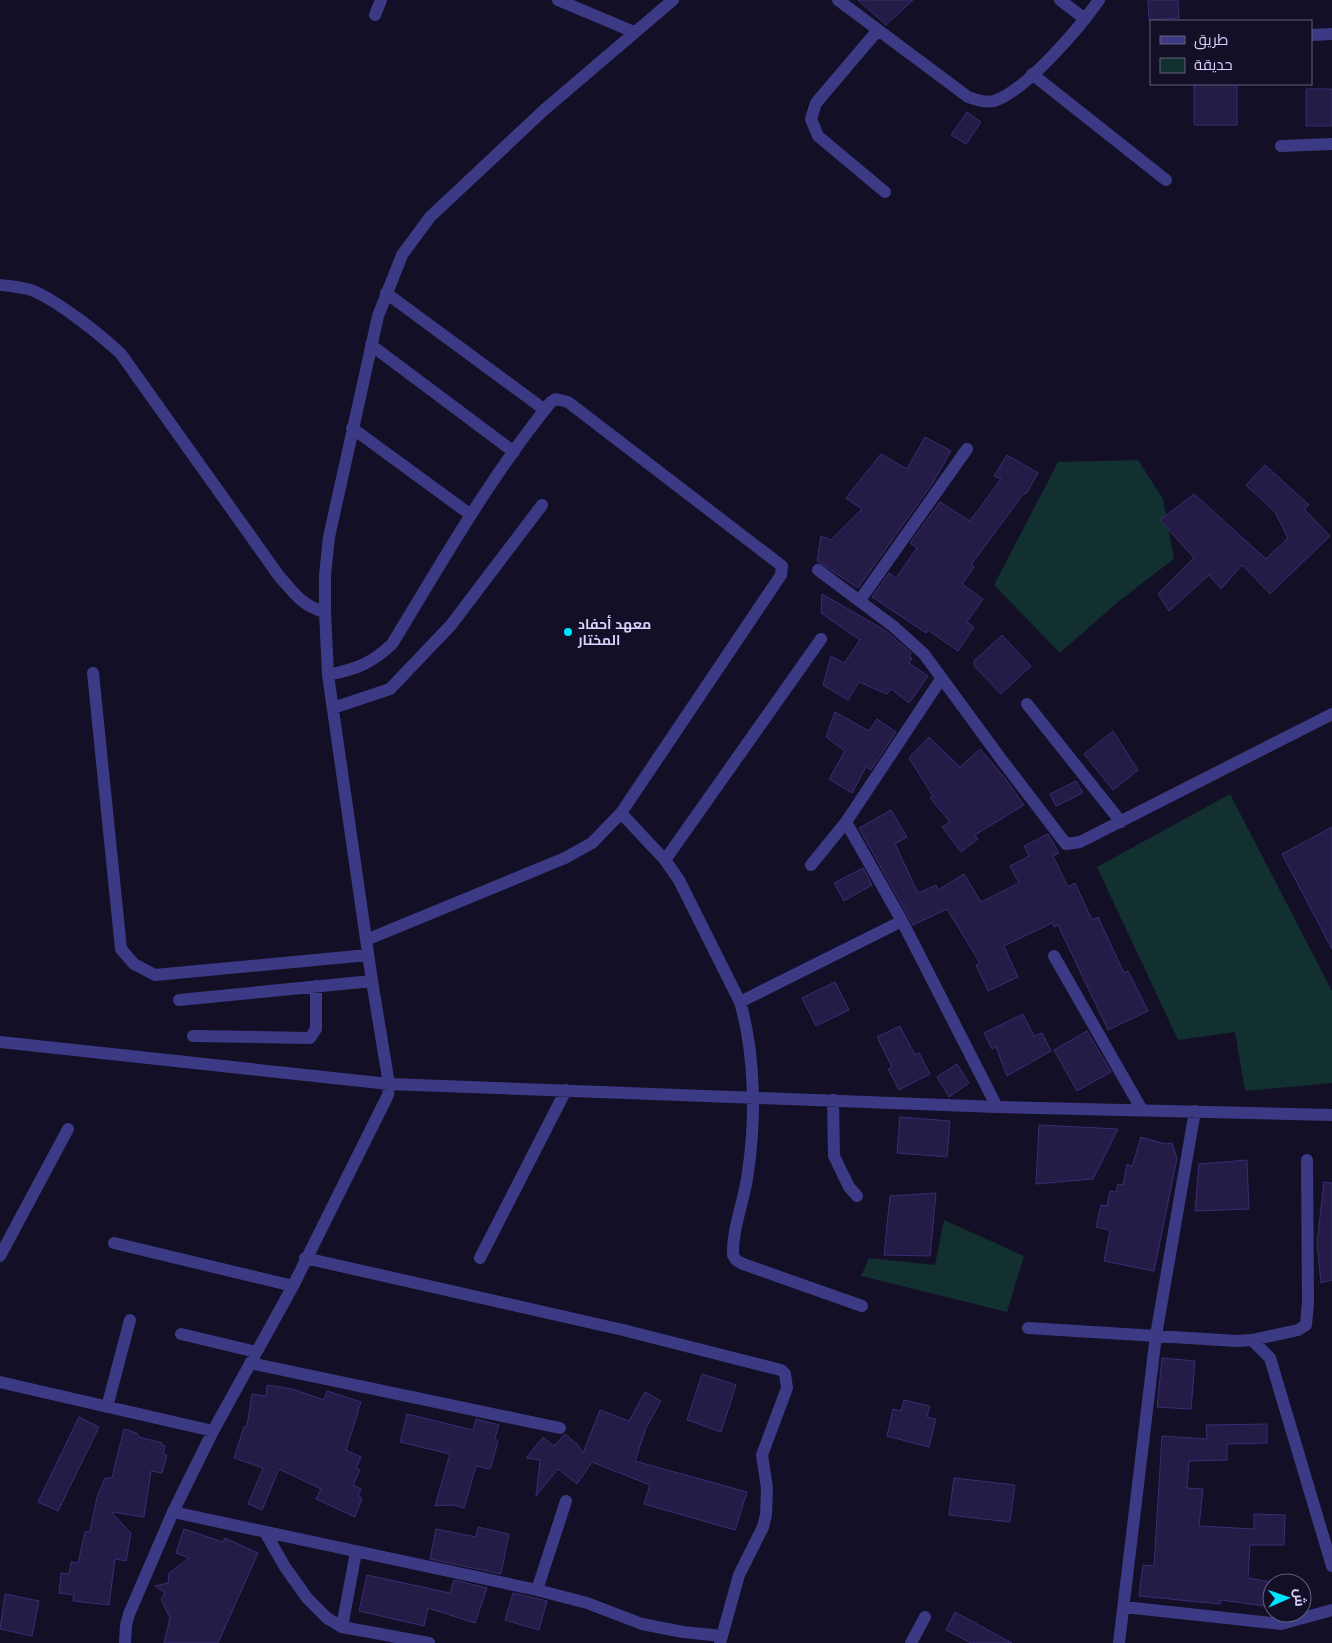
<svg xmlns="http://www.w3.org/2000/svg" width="1332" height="1643" font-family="Quicksand,Cairo,sans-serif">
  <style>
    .green { fill: #12302f }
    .building { fill: #241b47; stroke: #3b2d73 }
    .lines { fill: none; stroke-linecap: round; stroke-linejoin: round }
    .minor { stroke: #3d3a85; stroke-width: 12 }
    .poi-dot { fill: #00e5ff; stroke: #130f26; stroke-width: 2 }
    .labels { text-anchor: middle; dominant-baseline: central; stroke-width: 4; stroke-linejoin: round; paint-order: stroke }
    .poi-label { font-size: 14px; font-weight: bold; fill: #d9d4ff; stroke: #130f26; text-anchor: start }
  </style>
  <rect width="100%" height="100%" fill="#130f26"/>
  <path class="green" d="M1138,460L1163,499L1174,559L1119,601L1060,653L994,585L1058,462Z
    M1230,794L1332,991V1083L1245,1091L1235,1032L1178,1040L1097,867Z
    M944,1220L1024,1256L1007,1312L861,1276L869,1258L935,1265Z"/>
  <path class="building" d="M858,0H913L886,25Z
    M1148,0H1178L1179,18L1149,20Z
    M1194,84H1237V125H1194Z
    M1306,89H1332V126H1306Z
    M967,112L981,122L966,144L951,135Z
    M925,437L951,451L932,484L858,588L817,561L821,536L831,540L862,509L846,498L881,454L907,469Z
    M1007,455L1038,473L1026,494L1024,493L971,565L974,567L962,584L983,599L967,622L974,627L958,651L928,630L926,633L872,597L889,573L896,578L917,548L910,543L940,502L970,521L1001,479L994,476Z
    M1265,465L1309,505L1304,509L1330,536L1270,594L1242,565L1221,589L1209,575L1169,611L1158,594L1194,558L1160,520L1194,494L1266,559L1288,538L1275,512L1246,485Z
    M822,594L886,631L911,653L909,657L912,658L909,663L928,676L909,703L891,689L887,694L859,682L848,700L823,685L831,656L844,663L860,640L821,613Z
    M1002,635L1031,666L1001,694L974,666V661Z
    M835,712L869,731L877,719L896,732L871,770L866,767L852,793L829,779L845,751L826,737Z
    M1113,731L1138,770L1113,790L1084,754Z
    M929,737L960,767L980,749L1005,778L1024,805L975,835L978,839L961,852L942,827L950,822L930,798L933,796L909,758Z
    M1076,781L1083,793L1056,806L1050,794Z
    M891,810L907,837L895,844L918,893L936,885L938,890L964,874L981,902L1019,883L1010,866L1029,856L1024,846L1048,834L1059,853L1053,856L1068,887L1075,883L1092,920L1098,917L1124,973L1128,971L1148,1011L1108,1030L1058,925L1054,927L1052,923L1004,946L1018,977L988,991L976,965L980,963L947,909L913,925L859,828Z
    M1332,827V949L1282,854Z
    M863,868L872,885L844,901L834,883Z
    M835,982L849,1010L816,1026L802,998Z
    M1023,1014L1034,1036L1042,1033L1051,1051L1007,1076L996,1047L992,1049L984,1033Z
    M900,1026L915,1055L919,1053L930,1074L899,1090L888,1069L892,1067L877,1037Z
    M1087,1031L1111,1072L1077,1091L1054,1050Z
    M957,1064L969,1083L949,1097L937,1077Z
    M900,1117L950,1121L947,1157L897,1153Z
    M1039,1125L1118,1129L1093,1179L1036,1184Z
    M1141,1137L1165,1144L1172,1143L1177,1158L1154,1271L1104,1261L1110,1230L1096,1227L1101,1205L1107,1206L1110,1191L1116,1192L1118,1184L1123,1185L1127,1164L1132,1167Z
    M1247,1160L1249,1209L1195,1211L1199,1164Z
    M1324,1182L1332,1183V1280L1321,1283L1317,1243Z
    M936,1193L930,1256L884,1255L890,1196Z
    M1162,1358L1195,1361L1191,1409L1157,1407Z
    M702,1374L736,1385L721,1432L687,1420Z
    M267,1385L292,1389L324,1400L327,1391L361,1402L346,1450L361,1457L356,1468L360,1470L353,1485L361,1489L358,1496L362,1498L355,1517L316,1499L321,1489L279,1469L262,1510L248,1504L263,1468L234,1458L244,1427L247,1426L252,1394L266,1396Z
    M645,1392L661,1401L646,1428L635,1461L747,1492L735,1530L644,1504L650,1485L592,1462L577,1484L558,1469L536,1496L540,1460L526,1458L543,1437L554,1446L565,1434L578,1445L583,1453L600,1410L629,1421Z
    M904,1400L930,1406L927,1417L936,1419L929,1447L887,1436L893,1409L901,1411Z
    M407,1414L473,1430L476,1419L499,1425L495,1438L498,1442L490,1469L476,1466L464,1508L453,1505L435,1506L450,1454L400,1442Z
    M79,1417L99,1427L58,1511L38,1502Z
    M1267,1424V1443L1227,1444V1460L1189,1461L1187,1488L1203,1489L1199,1526L1254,1529V1514L1285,1515L1284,1545H1250L1248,1578L1272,1582V1607L1221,1600L1220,1604L1139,1596L1143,1565L1154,1566L1162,1436L1207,1439L1206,1425Z
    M124,1429L137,1433L139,1437L162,1443L161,1445L165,1446L163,1454L167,1455L162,1473L151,1471L144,1517L111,1512L131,1533L126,1561L115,1559L109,1605L73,1601L74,1595L59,1593L61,1573L69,1574L71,1562L78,1563L85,1532L90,1531L97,1497L105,1478H112Z
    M954,1478L1015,1485L1010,1522L949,1515Z
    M478,1527L509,1534L501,1574L430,1559L436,1529L476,1537Z
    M184,1529L223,1542L225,1538L258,1553L218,1643H164L170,1618L161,1599L165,1593L155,1586L168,1583L169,1573L189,1558L176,1553Z
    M367,1575L450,1593L454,1580L487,1588L475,1623L428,1608L424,1626L359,1611Z
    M513,1593L547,1601L539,1630L505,1620Z
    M5,1594L39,1601L32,1636L0,1629Z
    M955,1612L1012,1643H971L946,1630Z"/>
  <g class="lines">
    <path class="minor" d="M558,0L634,32
      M838,0L968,97C976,100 986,103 994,101C1026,91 1080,27 1099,0
      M1060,0L1085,19
      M375,15L381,0
      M878,30L816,103L811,119L818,136L885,192
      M1311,35L1332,34
      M1032,74L1166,180
      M1281,146L1332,144
      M0,285C10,286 21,287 31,290C57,300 101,335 121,354L279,576C294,593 302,606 325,612
      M386,293L545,410
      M371,345L514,452
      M352,428L471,515
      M818,570L893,626L924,654L1001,759L1066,844L1080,842L1332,714
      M860,600L967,449
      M93,673L121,949L134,964L155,975L368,955
      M328,675C356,669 371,664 392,644C442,562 490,477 551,402L556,399L568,402L782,566L781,575L621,813L592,843L565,858L366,940
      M941,679L846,822L902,921L997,1107
      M1027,704L1121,822
      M333,708L390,689L451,625L542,505
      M621,813L665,860L679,880L740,1002C755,1053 756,1119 748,1172C745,1199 732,1228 733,1255L736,1260L743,1264L862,1306
      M665,860L821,639
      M811,865L846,822
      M1054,956L1142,1110
      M179,1000L372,981
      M740,1002L902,921
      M193,1036L310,1038L316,1029V986
      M0,1042L389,1084L997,1107L1332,1115
      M833,1100L834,1156L849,1187L857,1196
      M114,1243L293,1286
      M0,1256L68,1129
      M305,1258L623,1330L781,1370L785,1374L787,1388L762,1455L767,1488L766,1515L763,1527L739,1575L722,1636
      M480,1258L566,1090
      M1028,1328L1237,1341L1252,1340L1270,1358L1332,1566
      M181,1334L256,1352
      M1252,1340L1298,1330L1306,1325L1308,1302L1307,1160
      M250,1363L560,1428
      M0,1382L213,1431
      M107,1407L130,1320
      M173,1512L537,1590L587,1603L642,1624L683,1632L722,1636L720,1643
      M265,1532L285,1567L307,1598L327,1618L342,1627L429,1643
      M537,1590L566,1501
      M1124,1607L1281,1624L1332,1610
      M342,1627L356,1552
      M125,1643L126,1625L129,1614L173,1512L213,1431L293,1286L388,1095L389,1084L372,981L328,675L325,612V575L329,537L378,316L402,255L430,217L544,110L673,0
      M911,1643L925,1617
      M1119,1643L1156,1335L1195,1111"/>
  </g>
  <circle class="poi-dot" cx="568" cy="632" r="5"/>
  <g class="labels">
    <g class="poi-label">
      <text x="578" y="624">معهد أحفاد<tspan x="578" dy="16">المختار</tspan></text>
    </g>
  </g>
  <rect x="1150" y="20" width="162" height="65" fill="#130f26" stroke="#625e7d"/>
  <rect x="1160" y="36" width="25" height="8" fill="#3d3a85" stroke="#625e7d"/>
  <text x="1194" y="45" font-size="15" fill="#d9d4ff">طريق</text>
  <rect x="1160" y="58" width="25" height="15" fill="#12302f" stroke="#625e7d"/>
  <text x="1194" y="70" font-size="15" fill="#d9d4ff">حديقة</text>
  <g transform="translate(1287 1598) rotate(88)"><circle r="24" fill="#130f26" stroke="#625e7d"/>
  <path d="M0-4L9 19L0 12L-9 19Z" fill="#00e5ff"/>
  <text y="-8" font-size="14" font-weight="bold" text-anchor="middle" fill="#d9d4ff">ش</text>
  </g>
</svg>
